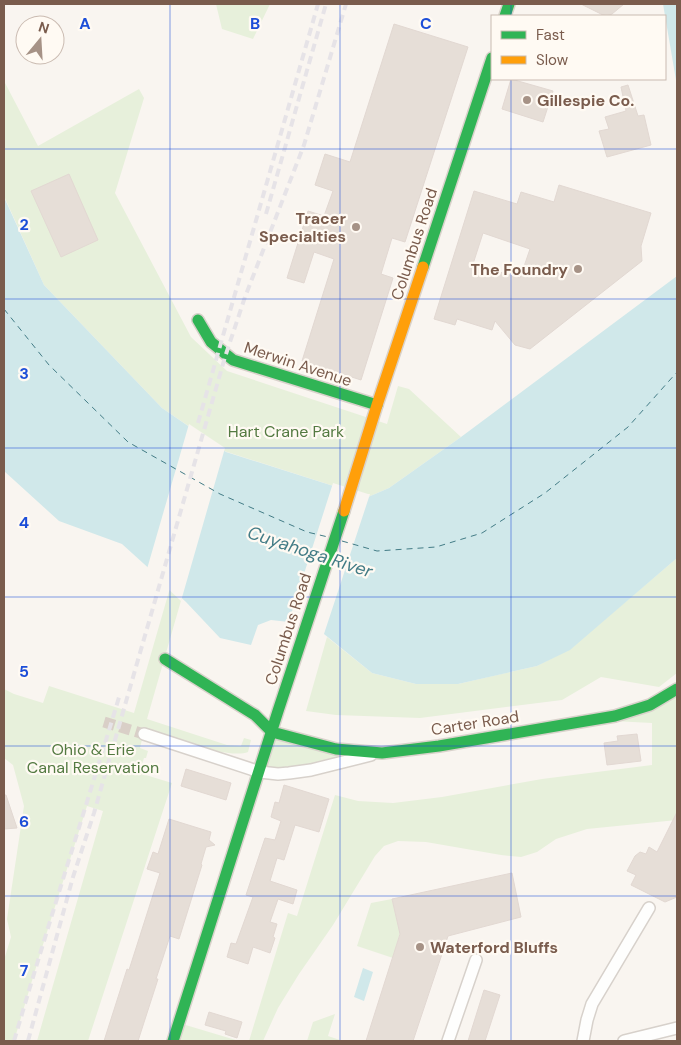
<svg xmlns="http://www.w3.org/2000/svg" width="681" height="1045" font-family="'DM Sans',sans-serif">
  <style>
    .green { fill: #e7f0db }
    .water { fill: #d0e8ea }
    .pier { fill: #f9f5f0 }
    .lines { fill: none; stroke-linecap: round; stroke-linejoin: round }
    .ferry { stroke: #437c86; stroke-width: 1; stroke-dasharray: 6 5; stroke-linecap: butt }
    .building { fill: #e6ded7; stroke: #e2d8d2; fill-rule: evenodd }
    .street-tunnel { stroke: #d9cfc7; stroke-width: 11; stroke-dasharray: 11 5.5; stroke-linecap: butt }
    .street-casing { stroke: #d7d1cb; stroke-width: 14 }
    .fast-casing { stroke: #d9d2cb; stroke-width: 14 }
    .slow-casing { stroke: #d9d2cb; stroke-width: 14 }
    .street { stroke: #fefefd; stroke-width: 11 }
    .fast { stroke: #30b455; stroke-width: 11 }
    .slow { stroke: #ff9f0a; stroke-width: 11 }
    .rail { stroke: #e6e3e7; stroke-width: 4; stroke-dasharray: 8 5; stroke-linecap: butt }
    .grid { fill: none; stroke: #1d4ed8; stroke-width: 1; stroke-opacity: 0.55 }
    .poi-dot { fill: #a69286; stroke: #fffaf3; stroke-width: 2 }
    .labels { text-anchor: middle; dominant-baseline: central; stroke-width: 4.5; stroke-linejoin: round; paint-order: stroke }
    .poi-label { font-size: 16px; font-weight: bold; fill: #7a5c4d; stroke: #fffaf3; text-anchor: start }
    .street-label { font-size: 16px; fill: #7a5c4d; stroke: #fffaf3 }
    .park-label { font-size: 16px; fill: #537a41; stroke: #fffaf3 }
    .water-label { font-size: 18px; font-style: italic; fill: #437c86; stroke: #fffaf3 }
    .grid-label { font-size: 16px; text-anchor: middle; font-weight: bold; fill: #1d4ed8; stroke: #fffaf3; stroke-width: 4.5; stroke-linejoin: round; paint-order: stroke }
  </style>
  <rect width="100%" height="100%" fill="#f9f5f0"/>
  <path class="green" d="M216,4H270L253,39L222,29Z
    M4,81L38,146L139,89L144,98L115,193L191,337L227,371L387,424L398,386L409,389L461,437L389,488L368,497L224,451L147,719L227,745L241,746L244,738L251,740L248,752C229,760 167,736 144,731L140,748L148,751L146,758H144L139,773L172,783L88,1041H37L103,811L87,806L40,954L14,1041H4V960L11,937L7,919L24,806L13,765L4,758V689L14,694L43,703L49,686L134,713L212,442L162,408L44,285L4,196Z
    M677,558V673L659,687L601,677L562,700L420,718L336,715L306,711L327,637L372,673L416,684H458L497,675L537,666L570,649Z
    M677,689V820L587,829L556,839L537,852L521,857L501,855L426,842L398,841L384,846L375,856L333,925L299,974L278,1008L263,1041H249L288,913L297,916L335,795L358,801L393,803L442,797L542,779L652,765V723L613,721Z
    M272,732L377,753L310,768L260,772Z
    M392,899L400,933L393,958L357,946L371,903Z
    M335,1014L328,1036L343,1041H307L313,1022Z
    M179,1023L239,1041H173Z"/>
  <path class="water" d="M663,4H677V86Z
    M4,197L44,285L162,408L226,452L368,497L389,488L461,437L677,276V558L570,650L537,666L458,684H416L372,673L324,634L289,622L271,620L258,625L251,645L220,638L186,602L122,544L59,521L4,471Z
    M363,968L373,972L364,1001L354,997Z"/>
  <path class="pier" d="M189,424L225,448L181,601L147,569Z
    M333,483L368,494H370L323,637L288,624Z"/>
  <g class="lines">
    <path class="ferry" d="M4,309L49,365L128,442L220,494L307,532L328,537
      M342,541L377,551L436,547L482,533L545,493L628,427L677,372"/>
  </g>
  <path class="building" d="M581,4H624L612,14L607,16L603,15Z
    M394,24L468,47L405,242L392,238L381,274L393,278L361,380L302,361L334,259L314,252L304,283L287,278L308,211L324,216L333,191L315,185L325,154L350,162Z
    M511,79L553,91L543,122L502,109Z
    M628,85L638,116L644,115L651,145L607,157L599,131L609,129L605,117L626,111L621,87Z
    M69,174L98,240L61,257L31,191Z
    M559,185L651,213L641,246L642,261L530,349L515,345L495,321L492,330L457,319L455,325L434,319L474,191L517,204L521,192L554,202ZM483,233L530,249L520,278L473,264Z
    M637,734L641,761L607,765L604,743L618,741L617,736Z
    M186,769L231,783L226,800L181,786Z
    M284,785L329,799L319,832L295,825L284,860L277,858L270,881L297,890L293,904L278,899L270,922L277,924L273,937L275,938L270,953L253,947L248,964L227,957L231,943L236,944L253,897L246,895L265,838L275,840L281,821L271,817L275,802L279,803Z
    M4,795H6L17,828L4,829Z
    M677,812V897L665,902L631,885L636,875L627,871L635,856L640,852L646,854L649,847L657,852Z
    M169,819L211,832L209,840L215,845L206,847L201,864L202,865L179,939L170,936L156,979H158L138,1041H104L127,969L129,970L160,873L147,869L153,852L158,854Z
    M512,873L521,917L448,936L413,1041H366L400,934L392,899Z
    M484,990L500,995L485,1041H468Z
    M209,1012L242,1022L237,1038L225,1034L226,1031L205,1025Z"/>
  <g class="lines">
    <path class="street-tunnel" d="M104,722L144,734"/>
    <g class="street-casing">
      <path id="street" d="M144,734L260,772L278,774L289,773L311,770L371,755
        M448,1041L476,960
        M583,1041L587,1020L592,1004L649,908
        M624,1041L677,1028"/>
    </g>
    <g class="fast-casing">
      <path id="fast" d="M505,16L509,4
        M423,267L492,58
        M198,320L211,342L233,360L377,405
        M165,659L255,715L272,732L336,749L382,753L439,746L615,716L650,705L677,689
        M173,1041L278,711L344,511"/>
    </g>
    <g class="slow-casing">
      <path id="slow" d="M344,511L377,405L423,267"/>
    </g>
    <use href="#street" class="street"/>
    <use href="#fast" class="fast"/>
    <use href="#slow" class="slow"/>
    <path class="rail" d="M266,214L326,4
      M198,423L318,4
      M14,1041C48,925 85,810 120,694
      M28,1041L73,877L94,813L225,357L245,297L304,145L346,4"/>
  </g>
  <path class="grid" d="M170,4V1041M340,4V1041M511,4V16M511,79V1041M4,149H677M4,299H677M4,448H677M4,597H677M4,746H677M4,896H677"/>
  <g class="poi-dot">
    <circle cx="527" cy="100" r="5"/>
    <circle cx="356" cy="227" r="5"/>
    <circle cx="578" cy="269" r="5"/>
    <circle cx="420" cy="947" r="5"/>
  </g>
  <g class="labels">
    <g class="poi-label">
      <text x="537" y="100">Gillespie Co.</text>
      <text x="346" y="218" text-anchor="end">Tracer<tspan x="346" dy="18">Specialties</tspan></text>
      <text x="568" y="269" text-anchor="end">The Foundry</text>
      <text x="430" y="947">Waterford Bluffs</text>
    </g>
    <g class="street-label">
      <text transform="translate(414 244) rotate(-72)">Columbus Road</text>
      <text transform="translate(298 364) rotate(18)">Merwin Avenue</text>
      <text transform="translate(288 629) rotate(-72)">Columbus Road</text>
      <text transform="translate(475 723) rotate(-9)">Carter Road</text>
    </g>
    <g class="park-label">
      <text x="286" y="431">Hart Crane Park</text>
      <text x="93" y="749">Ohio &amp; Erie<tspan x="93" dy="18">Canal Reservation</tspan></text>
    </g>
    <g class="water-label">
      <text transform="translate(310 552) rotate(18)">Cuyahoga River</text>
    </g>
  </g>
  <g class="grid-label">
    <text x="85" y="29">A</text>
    <text x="255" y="29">B</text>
    <text x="426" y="29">C</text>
    <text x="24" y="230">2</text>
    <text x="24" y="379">3</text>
    <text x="24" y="528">4</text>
    <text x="24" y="677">5</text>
    <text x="24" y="827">6</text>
    <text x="24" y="976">7</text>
  </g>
  <rect width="681" height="1045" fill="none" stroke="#7a5c4d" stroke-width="10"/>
  <rect x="491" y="15" width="175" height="65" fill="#fffaf3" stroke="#cabbb1"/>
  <rect x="501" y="31" width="25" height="8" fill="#30b455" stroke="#cabbb1"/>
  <text x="536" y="40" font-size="15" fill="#7a5c4d">Fast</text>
  <rect x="501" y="56" width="25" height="8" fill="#ff9f0a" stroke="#cabbb1"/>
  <text x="536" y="65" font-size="15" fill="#7a5c4d">Slow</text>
  <g transform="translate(40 40) rotate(18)"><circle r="24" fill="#fffaf3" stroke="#cabbb1"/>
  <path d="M0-4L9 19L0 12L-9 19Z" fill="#a69286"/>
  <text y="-8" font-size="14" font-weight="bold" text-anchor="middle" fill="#7a5c4d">N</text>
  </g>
</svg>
